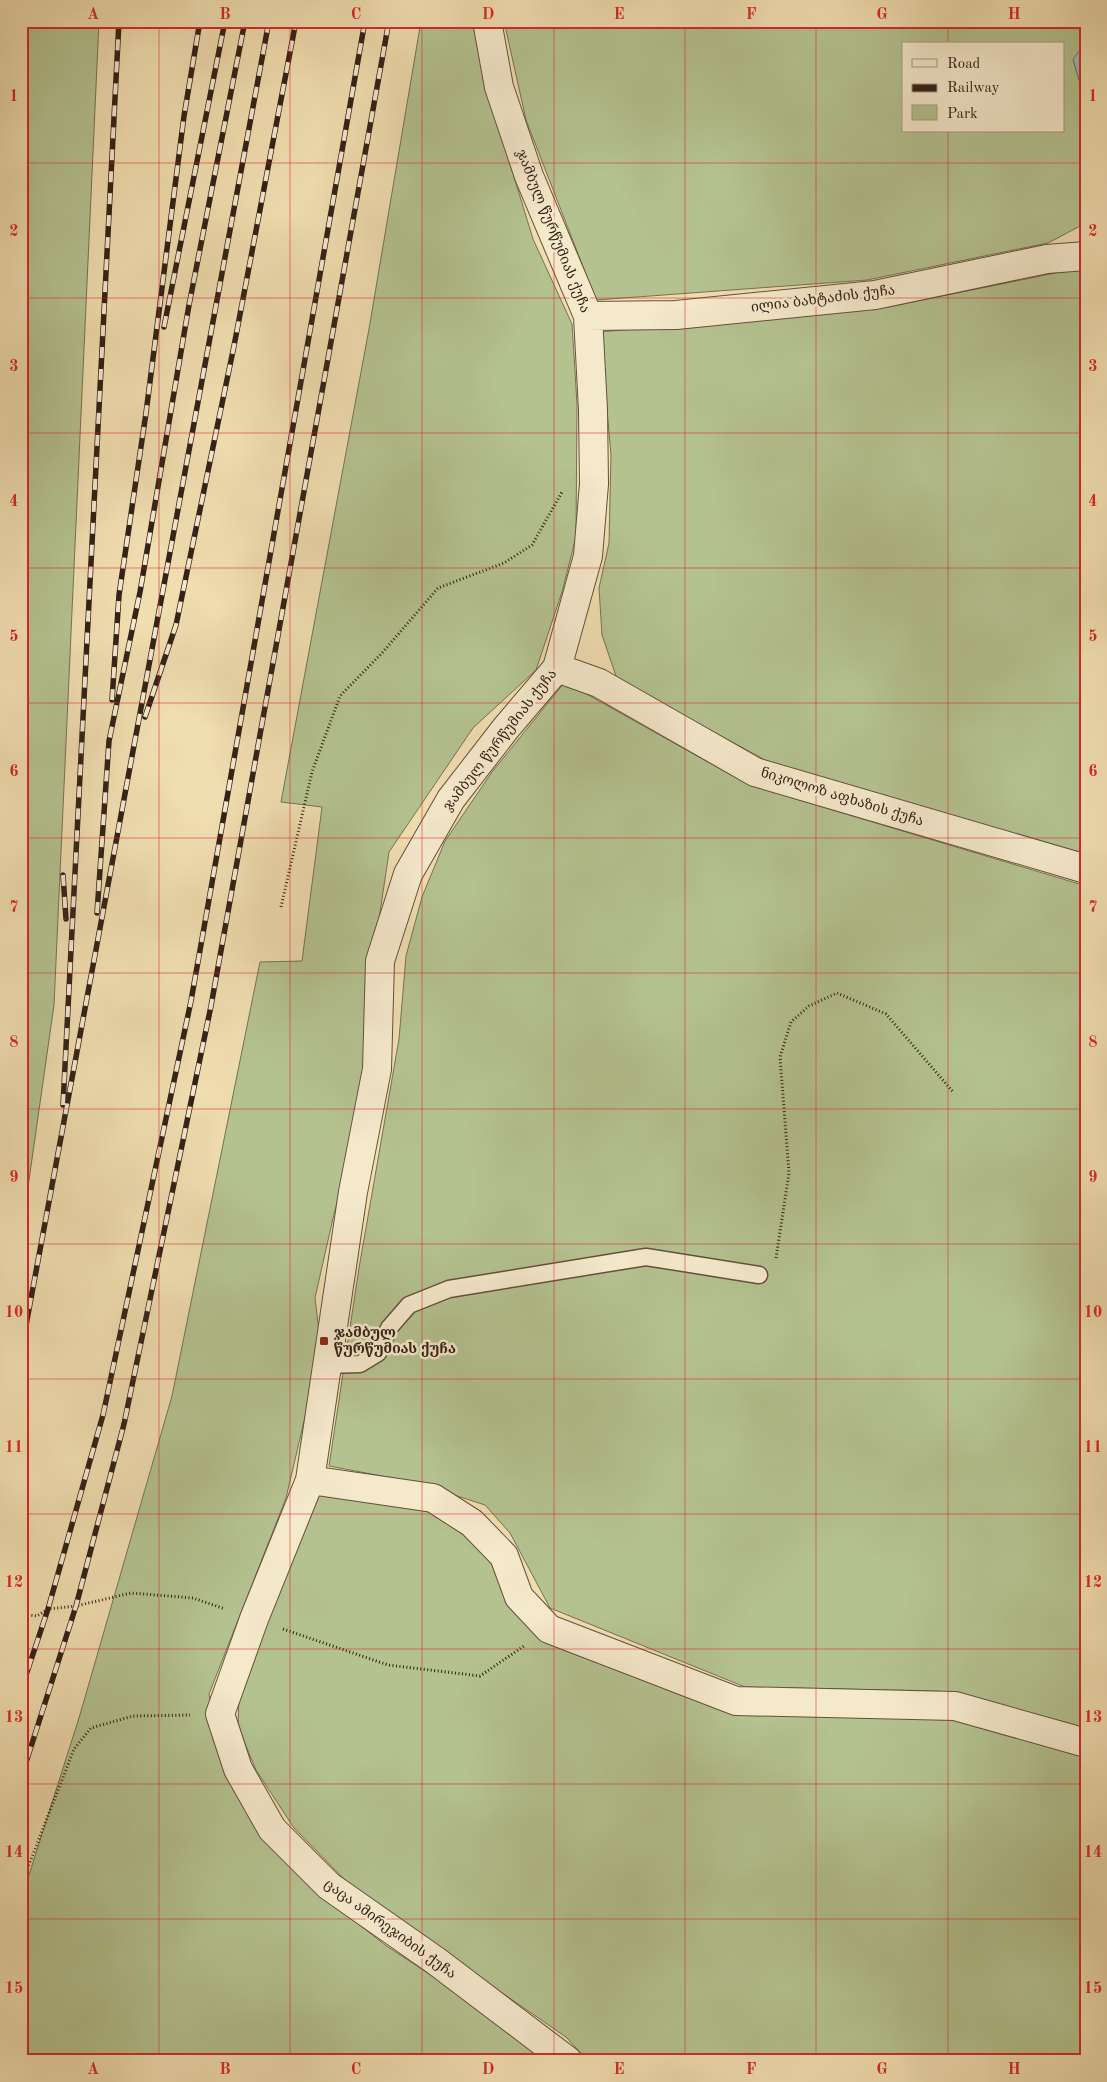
<svg xmlns="http://www.w3.org/2000/svg" width="1107" height="2082" font-family="'Old Standard TT','Noto Serif Georgian',serif">
  <style>
    .green { fill: #b4c290; stroke: #747254; fill-rule: evenodd }
    .water { fill: #9dbab5; stroke: #737d76 }
    .lines { fill: none; stroke-linecap: round; stroke-linejoin: round }
    .service-casing { stroke: #63503d; stroke-width: 19 }
    .minor-casing { stroke: #63503d; stroke-width: 30 }
    .path { stroke: #342117; stroke-width: 3; stroke-dasharray: 1 2.5; stroke-linecap: butt }
    .service { stroke: #f5e9cc; stroke-width: 16 }
    .minor { stroke: #f5e9cc; stroke-width: 28 }
    .rail-casing { stroke: #342117; stroke-width: 5.5 }
    .rail { stroke: #f5e9cc; stroke-width: 4; stroke-dasharray: 11; stroke-linecap: butt }
    .grid { fill: none; stroke: #d62828; stroke-width: 1; stroke-opacity: 0.55 }
    .poi-dot { fill: #8f2418; stroke: #f5e9cc; stroke-width: 2 }
    .labels { text-anchor: middle; dominant-baseline: central; stroke-width: 5; stroke-linejoin: round; paint-order: stroke }
    .street-label { font-size: 14px; fill: #342117; stroke: #f5e9cc }
    .poi-label { font-size: 14px; font-weight: bold; fill: #342117; stroke: #f5e9cc; text-anchor: start }
    .neatline { fill: none; stroke: #d62828; stroke-width: 2 }
    .grid-label { font-size: 16px; text-anchor: middle; font-weight: bold; fill: #d62828 }
  </style>
  <rect width="100%" height="100%" fill="#f0ddb0"/>
  <filter id="stains"><feTurbulence type="fractalNoise" baseFrequency=".004" numOctaves="4"/><feColorMatrix values="0 0 0 0 .2 0 0 0 0 .09 0 0 0 0 .02 0 0 0 .5 -.17"/></filter>
  <radialGradient id="worn" r=".72"><stop offset=".6" stop-color="#630" stop-opacity="0"/><stop offset="1" stop-color="#630" stop-opacity=".3"/></radialGradient>
  <path class="green" d="M21,21H99L54,1005L21,1236Z
    M421,21H473L489,95L533,239L572,324L577,404L576,537L562,592L536,670L473,728L389,852L375,946L367,1063L347,1166L334,1214L315,1298L321,1349L286,1498L209,1694L218,1747L234,1791L284,1857L327,1899L385,1945L507,2025L546,2061H21V1900L79,1718L172,1396L260,962L302,961L322,807L281,802L369,329Z
    M504,21H1086V42L1073,60L1080,83L1086,84V223L1048,243L867,280L596,300L526,120ZM903,44H1063V131H903Z
    M1080,268H1086V858L767,761L617,679L602,635L599,588L609,543L611,455L600,332L888,307Z
    M565,682L749,785L1086,886V1736L938,1691L745,1687L550,1608L510,1533L485,1505L414,1482L329,1466L359,1268L399,1039L406,956L422,897L445,841L492,772Z
    M321,1491L400,1502L445,1516L486,1548L508,1596L732,1712L932,1715L1041,1741L1086,1758V2061H588L566,2037L360,1895L294,1828L256,1770L238,1727L239,1693Z"/>
  <path class="water" d="M1086,42V84L1080,83L1073,59Z"/>
  <g class="lines">
    <g class="service-casing">
      <path id="service" d="M326,1365L360,1364L378,1353L389,1328L409,1305L449,1289L646,1257L759,1275"/>
    </g>
    <g class="minor-casing">
      <path id="minor" d="M487,21L499,87L529,176L588,316L593,410L594,484L588,556L557,668L506,728L451,799L408,874L380,961L377,1069L353,1192L310,1480L254,1619L220,1714L238,1769L272,1829L329,1886L436,1961L568,2061
        M588,316L676,315L875,295L1047,259L1086,256
        M557,668L599,683L755,772L1086,869
        M310,1480L433,1498L472,1523L504,1556L519,1597L549,1629L736,1701L955,1706L1086,1743"/>
    </g>
    <path class="path" d="M281,907L312,772L340,696L382,653L438,588L504,563L532,545L562,492
      M776,1258L789,1173L780,1057L791,1022L809,1006L837,993L886,1014L954,1093
      M21,1614L37,1616L48,1609L76,1606L131,1593L193,1598L225,1609
      M283,1629L388,1665L480,1676L524,1646
      M21,1885L74,1749L91,1728L133,1716L190,1715"/>
    <use href="#service" class="service"/>
    <use href="#minor" class="minor"/>
    <g class="rail-casing">
      <path id="rail" d="M164,327L225,21
        M112,700L119,595L146,413L184,116L200,21
        M145,717L176,625L234,346L296,21
        M63,875L66,919
        M97,913L109,741L140,592L189,305L245,21
        M63,1105L119,21
        M21,1352L269,21
        M21,1690L48,1609L103,1415L191,1001L365,21
        M21,1778L76,1606L124,1424L211,1006L389,21"/>
    </g>
    <use href="#rail" class="rail"/>
  </g>
  <path class="grid" d="M159,21V2061M290,21V2061M422,21V2061M554,21V2061M685,21V2061M816,21V2061M948,21V44M948,131V2061M21,163H1086M21,298H1086M21,433H1086M21,568H1086M21,703H1086M21,838H1086M21,973H1086M21,1109H1086M21,1244H1086M21,1379H1086M21,1514H1086M21,1649H1086M21,1784H1086M21,1919H1086"/>
  <rect class="poi-dot" x="319" y="1336" width="10" height="10" rx="2.5"/>
  <g class="labels">
    <g class="street-label">
      <text transform="translate(553 231) rotate(68)">ჯამბულ წურწუმიას ქუჩა</text>
      <text transform="translate(823 299) rotate(-7)">ილია ბახტაძის ქუჩა</text>
      <text transform="translate(500 740) rotate(-52)">ჯამბულ წურწუმიას ქუჩა</text>
      <text transform="translate(842 797) rotate(17)">ნიკოლოზ აფხაზის ქუჩა</text>
      <text transform="translate(390 1929) rotate(36)">ცაცა ამირეჯიბის ქუჩა</text>
    </g>
    <g class="poi-label">
      <text x="334" y="1333">ჯამბულ<tspan x="334" dy="16">წურწუმიას ქუჩა</tspan></text>
    </g>
  </g>
  <rect width="1107" height="2082" fill="none" stroke="#f0ddb0" stroke-width="55"/>
  <rect x="902" y="42" width="162" height="90" fill="#f5e9cc" stroke="#a89984"/>
  <rect x="912" y="59" width="25" height="8" fill="#f5e9cc" stroke="#a89984"/>
  <text x="947" y="68" font-size="15" fill="#342117">Road</text>
  <rect x="912" y="84" width="25" height="8" fill="#342117" stroke="#a89984"/>
  <text x="947" y="92" font-size="15" fill="#342117">Railway</text>
  <rect x="912" y="105" width="25" height="15" fill="#b4c290" stroke="#a89984"/>
  <text x="947" y="118" font-size="15" fill="#342117">Park</text>
  <rect x="28" y="28" width="1052" height="2026" class="neatline"/>
  <g class="grid-label">
    <text x="93" y="19">A</text>
    <text x="225" y="19">B</text>
    <text x="356" y="19">C</text>
    <text x="488" y="19">D</text>
    <text x="619" y="19">E</text>
    <text x="751" y="19">F</text>
    <text x="882" y="19">G</text>
    <text x="1014" y="19">H</text>
    <text x="14" y="101">1</text>
    <text x="1093" y="101">1</text>
    <text x="14" y="236">2</text>
    <text x="1093" y="236">2</text>
    <text x="14" y="371">3</text>
    <text x="1093" y="371">3</text>
    <text x="14" y="506">4</text>
    <text x="1093" y="506">4</text>
    <text x="14" y="641">5</text>
    <text x="1093" y="641">5</text>
    <text x="14" y="776">6</text>
    <text x="1093" y="776">6</text>
    <text x="14" y="912">7</text>
    <text x="1093" y="912">7</text>
    <text x="14" y="1047">8</text>
    <text x="1093" y="1047">8</text>
    <text x="14" y="1182">9</text>
    <text x="1093" y="1182">9</text>
    <text x="14" y="1317">10</text>
    <text x="1093" y="1317">10</text>
    <text x="14" y="1452">11</text>
    <text x="1093" y="1452">11</text>
    <text x="14" y="1587">12</text>
    <text x="1093" y="1587">12</text>
    <text x="14" y="1722">13</text>
    <text x="1093" y="1722">13</text>
    <text x="14" y="1857">14</text>
    <text x="1093" y="1857">14</text>
    <text x="14" y="1993">15</text>
    <text x="1093" y="1993">15</text>
    <text x="93" y="2074">A</text>
    <text x="225" y="2074">B</text>
    <text x="356" y="2074">C</text>
    <text x="488" y="2074">D</text>
    <text x="619" y="2074">E</text>
    <text x="751" y="2074">F</text>
    <text x="882" y="2074">G</text>
    <text x="1014" y="2074">H</text>
  </g>
  <rect width="100%" height="100%" filter="url(#stains)"/>
  <rect width="100%" height="100%" fill="url(#worn)"/>
</svg>
